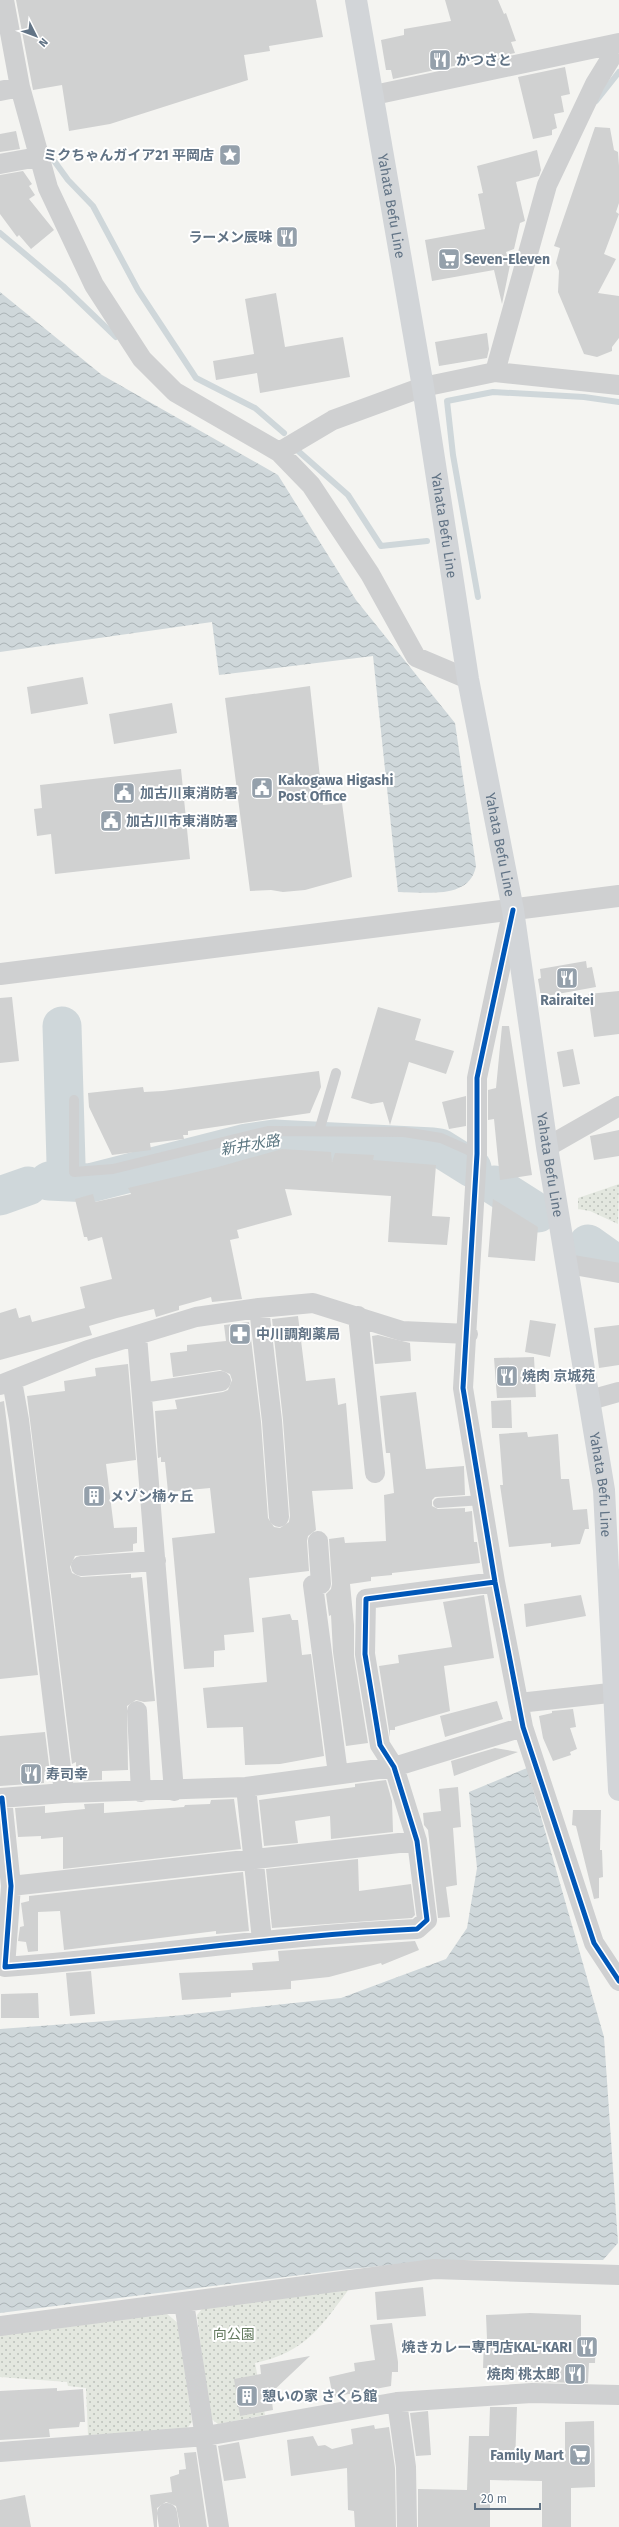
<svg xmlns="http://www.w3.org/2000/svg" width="619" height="2527" font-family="'Fira Sans','Noto Sans JP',sans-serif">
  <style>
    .park { fill: url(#park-dots) }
    .water { fill: url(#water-waves) }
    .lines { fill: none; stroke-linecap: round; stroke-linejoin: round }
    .stream { stroke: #cfd7da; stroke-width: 6 }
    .river { stroke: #cfd7da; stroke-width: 39 }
    .building { fill: #d0d1d1 }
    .service { stroke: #cfd0d1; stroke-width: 10 }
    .minor { stroke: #cfd0d1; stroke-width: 20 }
    .tertiary { stroke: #cfd0d1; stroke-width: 22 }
    .secondary { stroke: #d2d5d8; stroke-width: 22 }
    .cycleway-casing { stroke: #fff; stroke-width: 8 }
    .cycleway { stroke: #0057b8; stroke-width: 5 }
    .labels { text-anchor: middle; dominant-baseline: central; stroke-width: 4; stroke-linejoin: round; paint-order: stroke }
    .poi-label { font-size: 14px; font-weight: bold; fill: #617385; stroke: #fff; text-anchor: start }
    .street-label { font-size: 14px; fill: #617385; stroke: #fff }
    .park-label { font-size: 14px; fill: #657b60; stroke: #fff }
    .water-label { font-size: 15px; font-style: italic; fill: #5c7782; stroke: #fff }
  </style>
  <defs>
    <pattern id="park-dots" width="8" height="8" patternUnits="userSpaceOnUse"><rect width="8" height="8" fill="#e3e7df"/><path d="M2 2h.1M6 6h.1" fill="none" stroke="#bbc0ba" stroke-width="1.8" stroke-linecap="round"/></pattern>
    <pattern id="water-waves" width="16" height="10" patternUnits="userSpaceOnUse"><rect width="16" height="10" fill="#cfd7da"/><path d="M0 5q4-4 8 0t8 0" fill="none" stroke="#abb3b6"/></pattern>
  </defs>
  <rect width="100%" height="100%" fill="#f4f4f1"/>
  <path class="park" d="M619,1184L618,1224L590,1211L578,1209V1198Z
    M352,2285C322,2325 307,2352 255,2363L265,2415L218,2424L209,2417L197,2315L208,2302Z
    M166,2313L179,2324L192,2422L185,2431L88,2435L86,2388L68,2386L67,2382L0,2377V2335Z"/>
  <path class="water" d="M0,292L102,375L278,475L356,600L455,723L476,866C470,900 425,892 398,892L373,656L219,675L212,622L0,652Z
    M527,1768L604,2037L618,2243L603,2260H445L340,2270L0,2313V2029L173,2016L341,1998L446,1959L467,1928L477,1868L469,1792Z"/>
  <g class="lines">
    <path class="stream" d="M596,101L619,72
      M47,151L68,180L93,206L138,290L196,378L255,408L284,433
      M0,233L63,286L116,337
      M297,450L348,495L381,546L427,541
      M478,597L453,455L447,401L493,392L584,397L619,402"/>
    <path class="river" d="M62,1026L66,1163
      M49,1181L90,1183L247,1143L274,1139L433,1147L440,1148L472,1168
      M494,1185L538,1213
      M0,1196L28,1186
      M588,1244L612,1261"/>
  </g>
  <path class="building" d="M16,0H316L323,37L269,46L270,51L244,55L248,80L110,124L69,131L62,85L33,90Z
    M445,0H498L504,14L506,13L516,41L511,42L515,53L393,79L391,70H386L381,40L404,35V29L451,21Z
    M565,67L570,94L561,96L564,112L554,114L557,128L552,130V135L533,139L518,77Z
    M595,127L610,128L614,150L618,152L619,166V203L616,212L619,214L604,254L616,259L598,293L619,296V338L612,347V351L597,357L584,354L558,292L559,271L556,263L560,248L554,246Z
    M16,131L20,149L0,152V134Z
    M537,150L541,170L539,176L516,182L525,221L520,223L514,249L506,252L510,265L502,304L494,270L432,281L425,240L485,229L478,194L483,193L477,166Z
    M23,171L32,184L29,186L35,195L29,199L54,230L31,249L19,235L17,237L0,214V175Z
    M276,293L285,347L343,337L350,377L260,393L257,373L216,380L213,361L254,354L245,299Z
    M487,333L489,349L487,358L439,366L435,342Z
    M83,677L88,704L31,714L27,687Z
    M310,686L323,805L342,803L352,877L305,890L283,892L271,890L250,891L225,698Z
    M172,703L177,733L114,744L109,714Z
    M181,769L190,859L55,874L51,834L37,836L34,809L42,808L40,785Z
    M586,961L587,968L592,967L596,987L541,997L538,979L541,978L540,969Z
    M619,991V1034L594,1037L588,994Z
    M12,997L19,1061L0,1063V998Z
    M378,1007L421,1019L415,1040L454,1051L446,1074L409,1062L390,1125L383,1102L371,1104L351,1098Z
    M502,1026H509L532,1175L500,1180L494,1119L488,1120V1090L496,1088Z
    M573,1049L580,1084L563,1087L557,1052Z
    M319,1071L321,1087L310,1113L188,1131V1135H183L184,1139L150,1143L151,1150L112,1155L89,1107L88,1093L143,1087L144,1092L163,1091Z
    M466,1096V1126L449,1129L442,1102Z
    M619,1130V1156L594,1160L590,1136Z
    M282,1149L331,1152L332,1162L335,1153L374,1155L373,1160L436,1165L432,1216L450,1217L447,1245L388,1242L391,1196L285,1189L292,1215L237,1230L239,1238L230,1240L242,1299L212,1302L211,1297L179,1306V1310L156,1317L154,1309L117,1318L89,1326L92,1335L0,1360V1313L16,1308L19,1318L30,1315L32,1322L85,1308L80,1287L112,1279L102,1237L88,1241L87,1237H84L75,1199L93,1194L95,1202L131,1194L128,1188L218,1167Z
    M493,1199L538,1227L535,1261L488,1257Z
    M298,1316L306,1381L335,1378L338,1405L346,1403L353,1489L312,1491L316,1530L308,1536L307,1541L309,1571L249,1578L254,1632L224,1635L225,1650L214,1651V1667L184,1669L172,1538L215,1533L210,1488L168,1492L165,1462H161V1457L158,1458L155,1411L177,1409L175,1400L223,1392L228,1390L232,1380L230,1374L220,1370L173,1377L170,1353L187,1351V1345L226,1341L224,1325L249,1322L261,1422L268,1518L274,1527L280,1528L289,1522L290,1516L283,1420L272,1319Z
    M530,1320L556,1324L550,1357L525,1352Z
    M619,1325V1365L599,1368L594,1328Z
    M378,1335L410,1343L411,1361L375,1364L372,1336Z
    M534,1357L536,1397L497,1398L494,1358Z
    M128,1364L136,1460L106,1464L114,1528L137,1527V1543L133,1544V1551L75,1556L70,1567L72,1573L81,1577L131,1574V1578L142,1577L155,1701L144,1702L136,1700L127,1706L128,1770L102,1771V1780L83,1781L82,1775H76V1762L72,1764L27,1396L65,1391L64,1381L96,1376L95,1368Z
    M416,1392L426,1469L464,1466V1468L465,1495L435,1497L432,1500V1506L438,1509L465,1508V1512L472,1511L474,1542H477L480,1563L392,1573V1575L371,1577V1581L350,1584L354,1625V1656L368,1743L346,1746L333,1652L331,1615L329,1616L326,1594L331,1589L332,1584L329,1539L344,1537L345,1543L386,1541L384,1495L394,1493L390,1453H386L380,1396Z
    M511,1400L512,1428H492L491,1401Z
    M4,1401L38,1675L0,1679V1402Z
    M527,1432L528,1437L558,1434L561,1479H569L573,1510L587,1509L589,1529H585L580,1544L551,1547V1543L509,1547L500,1485H503L499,1434Z
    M484,1595L494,1658L444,1666L450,1711L395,1727V1730H390V1737L379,1666L399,1663L398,1655L452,1647L443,1602Z
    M581,1595L586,1616L526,1627L524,1604Z
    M290,1614L292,1620H298L302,1655L311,1654L324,1756L280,1764L245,1765L243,1727L207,1728L203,1688L267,1682L262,1618Z
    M497,1701L503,1719L445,1737L440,1716Z
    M573,1709L576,1727L570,1728L577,1749L570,1752L571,1755L553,1761L543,1738L539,1716L552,1713V1711Z
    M45,1732L50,1773L44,1775V1783L0,1786V1736Z
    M495,1748L518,1752L454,1776L451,1761Z
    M386,1780L392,1801L393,1832L331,1839L330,1816L295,1821L298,1843L264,1846L259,1800L355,1787V1784Z
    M458,1787L461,1827L453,1828L457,1885L446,1887L450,1917L438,1918L428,1830L424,1825L423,1813L441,1811L439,1789Z
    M234,1799L241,1849L63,1869V1837L41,1839V1836L18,1837L15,1808L45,1806V1813L85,1809L84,1804L104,1803V1813L184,1807L185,1805L210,1804L211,1800Z
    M573,1810H601L600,1850H602L603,1877L599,1878V1898L594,1899L576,1826L572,1825Z
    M358,1859L359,1891L411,1884L415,1915L412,1918L272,1928L266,1869Z
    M243,1872L249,1931L216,1934V1931L64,1950L60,1911L38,1912V1951L28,1952L26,1942L18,1941L20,1927L24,1926L21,1903L29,1901V1896Z
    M415,1941L419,1950L382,1965L381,1963L329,1977L291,1981V1989L231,1993V1997L182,2000L179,1973L253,1970L252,1963L279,1961L278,1951Z
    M91,1971L95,2014L70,2016L66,1973Z
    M38,1993L39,2018H1V1994Z
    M423,2287L426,2316L377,2320L375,2292Z
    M530,2313L581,2315V2337L596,2338L595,2363H589L588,2383L525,2382L526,2375L495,2374V2368H483L484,2339H487L486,2315Z
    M392,2323L398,2362V2372H392L391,2386L333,2397L329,2377L355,2371L354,2363L375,2360L370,2325Z
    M310,2356L271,2393L273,2410L240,2416L234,2379L261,2374L260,2365Z
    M57,2388V2391L83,2389L85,2422H80L79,2427L49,2429L50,2437L0,2440V2391Z
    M490,2407H517L515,2463L565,2457V2422L594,2421L595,2487L571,2488V2527H542V2481L490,2480V2527H418V2489L467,2490L469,2436H489Z
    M428,2411L431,2455L416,2456L410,2413Z
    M374,2425L375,2429L389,2427L395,2468L396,2527H355L354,2511L348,2510L347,2468L291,2476L287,2440L313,2436L318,2446L325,2445L332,2449L353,2444L351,2429Z
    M239,2442L246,2478L224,2481L218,2446Z
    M196,2452L207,2527H180L176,2506L166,2502L157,2508V2527H154L150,2495L172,2492L170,2477L179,2474V2470L186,2469L184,2453Z
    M25,2495L31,2527H0V2500Z"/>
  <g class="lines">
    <path class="service" d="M74,1100V1172L113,1169L268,1131L404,1132L441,1138L477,1154
      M319,1131L336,1073
      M438,1503L483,1500"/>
    <path class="minor" d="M4,0L20,87L48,188L94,285L142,359L175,392L279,452L311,485L370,574L416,657L468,679
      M0,91L20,87
      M374,95L619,43
      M0,164L38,157
      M495,372L547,185L595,84L619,45
      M279,452L333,420L423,387L495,372L619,385
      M512,913L477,1078V1154L463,1388L495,1582L523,1727L594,1943L619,1981
      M547,1147L619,1106
      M568,1264L619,1273
      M259,1308L272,1421L279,1517
      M358,1316L375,1473
      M137,1336L174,1791
      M12,1381L19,1420L64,1793
      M0,1385L88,1350L196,1317L259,1308L313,1303L402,1331L468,1334
      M142,1393L221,1381
      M590,1400L619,1392
      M318,1541L321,1584L313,1585L338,1774
      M81,1566L156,1561
      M519,1703L619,1692
      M137,1711L141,1792
      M246,1787L262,1940
      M0,1798L64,1793L246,1787L394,1767L523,1727
      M2,1798L11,1886L5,1967C143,1957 279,1935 417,1929L427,1920L417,1841L394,1767L380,1745L365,1654L366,1599L495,1582
      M11,1886L417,1841
      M184,2303L219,2527
      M0,2326L434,2269L619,2275
      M397,2402L406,2467L407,2527
      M0,2452L206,2436L397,2402L532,2393L619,2395
      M167,2513L169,2527"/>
    <path class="tertiary" d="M0,974L619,896"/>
    <path class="secondary" id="s1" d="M356,0L423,387L468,679L513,910L547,1147L604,1490L619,1790"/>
    <g class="cycleway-casing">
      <path id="cycleway" d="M513,910L477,1078V1154L463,1388L495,1582L523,1727L594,1943L619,1981
        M2,1798L11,1886L5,1967C143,1957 279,1935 417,1929L427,1920L417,1841L394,1767L380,1745L365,1654L366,1599L495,1582"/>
    </g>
    <use href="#cycleway" class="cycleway"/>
  </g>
  <defs>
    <g id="restaurant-square" transform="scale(1.15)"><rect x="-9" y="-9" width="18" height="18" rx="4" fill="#94a0ab" stroke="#fff"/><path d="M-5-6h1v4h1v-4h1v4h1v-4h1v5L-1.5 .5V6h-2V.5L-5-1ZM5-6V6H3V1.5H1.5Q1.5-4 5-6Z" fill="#fff"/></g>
    <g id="sight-square" transform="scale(1.15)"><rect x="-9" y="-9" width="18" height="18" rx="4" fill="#94a0ab" stroke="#fff"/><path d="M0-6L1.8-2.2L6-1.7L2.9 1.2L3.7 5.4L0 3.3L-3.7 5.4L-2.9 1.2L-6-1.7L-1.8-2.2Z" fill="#fff"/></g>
    <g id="supermarket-square" transform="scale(1.15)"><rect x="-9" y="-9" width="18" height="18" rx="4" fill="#94a0ab" stroke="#fff"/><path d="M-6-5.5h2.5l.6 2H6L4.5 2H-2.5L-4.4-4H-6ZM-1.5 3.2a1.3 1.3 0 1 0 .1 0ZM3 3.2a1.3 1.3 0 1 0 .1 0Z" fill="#fff"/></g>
    <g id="civic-square" transform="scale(1.15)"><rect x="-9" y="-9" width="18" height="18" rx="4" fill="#94a0ab" stroke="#fff"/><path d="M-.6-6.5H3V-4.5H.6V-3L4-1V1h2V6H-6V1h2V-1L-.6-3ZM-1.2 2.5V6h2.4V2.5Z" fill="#fff"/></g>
    <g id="pharmacy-square" transform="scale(1.15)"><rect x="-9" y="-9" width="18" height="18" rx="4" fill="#94a0ab" stroke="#fff"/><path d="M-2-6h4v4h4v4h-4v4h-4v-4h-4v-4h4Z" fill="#fff"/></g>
    <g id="building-square" transform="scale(1.15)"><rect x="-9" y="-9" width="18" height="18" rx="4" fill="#94a0ab" stroke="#fff"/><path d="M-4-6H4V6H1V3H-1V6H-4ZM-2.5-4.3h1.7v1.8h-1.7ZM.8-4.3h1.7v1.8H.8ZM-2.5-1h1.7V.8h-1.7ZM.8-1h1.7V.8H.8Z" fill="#fff"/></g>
  </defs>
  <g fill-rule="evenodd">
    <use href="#restaurant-square" x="440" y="60"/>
    <use href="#sight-square" x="230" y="155"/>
    <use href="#restaurant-square" x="287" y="237"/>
    <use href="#supermarket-square" x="449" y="259"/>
    <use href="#civic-square" x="262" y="788"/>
    <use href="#civic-square" x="124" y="793"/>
    <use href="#civic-square" x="111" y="821"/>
    <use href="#restaurant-square" x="567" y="978"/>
    <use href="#pharmacy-square" x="240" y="1334"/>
    <use href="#restaurant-square" x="507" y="1376"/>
    <use href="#building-square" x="94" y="1496"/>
    <use href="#restaurant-square" x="31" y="1774"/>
    <use href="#restaurant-square" x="587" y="2347"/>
    <use href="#restaurant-square" x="575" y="2374"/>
    <use href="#building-square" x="247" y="2396"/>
    <use href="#supermarket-square" x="580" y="2455"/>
  </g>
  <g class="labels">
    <g class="poi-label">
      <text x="456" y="60">かつさと</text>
      <text x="214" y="155" text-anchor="end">ミクちゃんガイア21 平岡店</text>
      <text x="272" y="237" text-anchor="end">ラーメン辰味</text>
      <text x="464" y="259">Seven-Eleven</text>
      <text x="278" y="780">Kakogawa Higashi<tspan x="278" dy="16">Post Office</tspan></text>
      <text x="140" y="793">加古川東消防署</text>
      <text x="126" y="821">加古川市東消防署</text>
      <text x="567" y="1000" text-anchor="middle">Rairaitei</text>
      <text x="256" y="1334">中川調剤薬局</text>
      <text x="522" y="1376">焼肉 京城苑</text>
      <text x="110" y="1496">メゾン楠ヶ丘</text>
      <text x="46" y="1774">寿司幸</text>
      <text x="572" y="2347" text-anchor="end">焼きカレー専門店KAL-KARI</text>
      <text x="560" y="2374" text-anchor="end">焼肉 桃太郎</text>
      <text x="262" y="2396">憩いの家 さくら館</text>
      <text x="564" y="2455" text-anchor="end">Family Mart</text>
    </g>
    <g class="street-label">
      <text stroke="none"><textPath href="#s1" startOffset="209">Yahata Befu Line</textPath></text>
      <text stroke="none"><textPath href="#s1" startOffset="533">Yahata Befu Line</textPath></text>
      <text stroke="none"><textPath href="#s1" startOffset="857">Yahata Befu Line</textPath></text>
      <text stroke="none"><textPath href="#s1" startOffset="1181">Yahata Befu Line</textPath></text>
      <text stroke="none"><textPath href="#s1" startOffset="1505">Yahata Befu Line</textPath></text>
    </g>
    <g class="park-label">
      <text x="234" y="2334">向公園</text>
    </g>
    <g class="water-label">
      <text transform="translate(250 1145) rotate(-9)">新井水路</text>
    </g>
  </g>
  <g transform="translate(36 36) rotate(132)" stroke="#ffffff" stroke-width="3" paint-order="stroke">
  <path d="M0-3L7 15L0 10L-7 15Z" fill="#617385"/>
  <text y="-6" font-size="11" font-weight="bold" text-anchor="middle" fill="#617385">N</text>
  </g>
  <path d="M475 2503v6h65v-6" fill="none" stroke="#617385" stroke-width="2"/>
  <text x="481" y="2503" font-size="12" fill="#617385" stroke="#ffffff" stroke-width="3" paint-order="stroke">20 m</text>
</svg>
